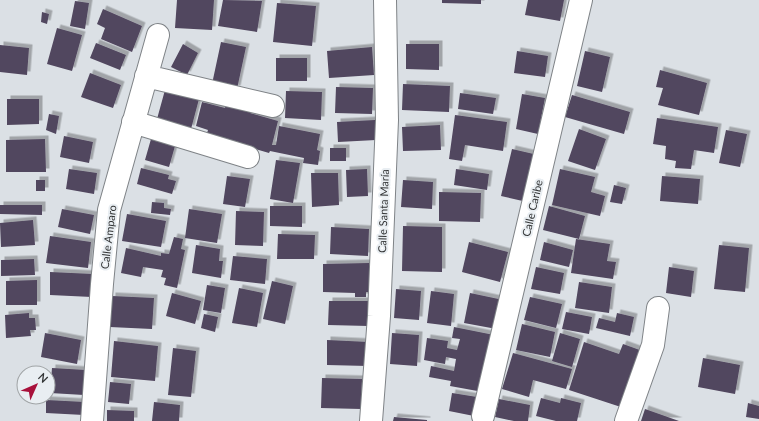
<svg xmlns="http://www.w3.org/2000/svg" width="759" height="421" font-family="Lato,sans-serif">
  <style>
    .building { fill: #51465e; filter: url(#shadow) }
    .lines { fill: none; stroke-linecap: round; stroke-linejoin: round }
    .minor-casing { stroke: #7f8387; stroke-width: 24 }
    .minor { stroke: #fff; stroke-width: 22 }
    .labels { text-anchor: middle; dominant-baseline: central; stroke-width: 4; stroke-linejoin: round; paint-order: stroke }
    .street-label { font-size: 11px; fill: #323435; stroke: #e9eef2 }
  </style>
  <defs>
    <filter id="shadow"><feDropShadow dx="3.5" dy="-3.5" stdDeviation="0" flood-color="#0004"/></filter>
  </defs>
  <rect width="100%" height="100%" fill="#dbe0e5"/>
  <path class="building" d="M177,0H214L212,30L175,28Z
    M223,0L262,1L257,32L218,26Z
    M442,0H481V4L442,3Z
    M528,0H564L560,21L525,15Z
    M75,1L89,3L85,29L70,26Z
    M277,3L316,6L312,46L273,42Z
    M103,9L142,26L132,52L101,39L105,28L97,24Z
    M42,12L49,14L47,24L41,22Z
    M57,28L82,35L72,71L47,64Z
    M221,42L246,47L237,89L212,84Z
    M96,43L126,55L120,70L90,58Z
    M183,44L198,53L187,75L171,67Z
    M406,44H439V70L406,69Z
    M0,45L29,48L27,75L0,72Z
    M372,47L374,75L329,78L327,51Z
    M517,51L548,56L545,77L514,73Z
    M585,51L610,57L602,92L577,86Z
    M276,58H307V81H276Z
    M660,70L707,83L699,115L658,105L663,88L656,87Z
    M90,73L121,85L113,108L81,97Z
    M403,84L450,86L449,112L402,110Z
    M336,87L373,88L372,114L335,113Z
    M165,90L199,99L191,129L157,119Z
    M286,91L322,92L321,120L285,118Z
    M460,93L496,98L493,114L458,109Z
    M522,94L545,98L538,134L516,129Z
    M572,95L630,112L624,134L565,117Z
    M7,99H39V124L7,125Z
    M202,102L225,108L226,105L250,111V113L278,121L272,145H276L279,126L320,134L317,150L320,151L318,165L303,163L304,158L270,151L269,153L252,148L237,147L238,142L207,133L208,130L196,126Z
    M49,114L59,116L56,134L46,130Z
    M455,115L507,122L503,151L465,145L462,161L449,159Z
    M657,118L718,127L714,153L694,150L691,169L675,168L676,161L665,159L666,146L653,144Z
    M375,120L376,140L338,142L337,122Z
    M440,125L441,150L403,151L402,127Z
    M579,129L606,139L595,170L568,161Z
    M726,130L747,134L740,167L719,163Z
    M64,136L93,142L89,163L60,157Z
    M45,139L46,172H6V140Z
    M151,139L175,146L169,167L145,160Z
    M330,148H346V161H330Z
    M512,149L538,155L527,202L501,196Z
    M276,160L300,163L293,203L270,199Z
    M141,168L169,175L168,179L176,181L172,194L137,184Z
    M69,169L97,173L94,194L66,189Z
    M367,169L368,196L347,197L346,170Z
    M456,169L489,174L487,190L454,185Z
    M560,169L595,177L591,192L605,196L600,216L552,205Z
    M311,173H338L339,205L312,207Z
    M227,176L250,179L245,207L223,204Z
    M662,176L700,179L698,204L660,201Z
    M36,180H45V191H36Z
    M403,180L433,182L432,209L401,207Z
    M614,185L626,188L622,204L610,202Z
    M439,192L481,193L480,222L439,221Z
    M152,202L164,203V208L171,209L170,215L151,213Z
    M0,205H42V215L0,214Z
    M270,206H302V227L270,226Z
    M549,206L585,216L579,239L543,230Z
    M62,209L94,215L90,234L58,227Z
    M189,209L222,214L217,243L185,238Z
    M236,211L264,212L263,246L235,245Z
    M127,214L166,221L161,247L122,241Z
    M33,220L35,245L1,247L0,223Z
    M403,226L442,227V272L402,271Z
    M331,227L369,229L368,256L330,254Z
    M278,234L315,235L314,259H277Z
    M50,236L91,242L88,268L46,263Z
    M174,237L183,239L181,249L185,250L177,288L164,285L166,278L161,277L163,270L143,267L141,277L121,273L126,248L161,256V253L169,254Z
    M576,239L610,244L607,261L616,262L613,279L571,273Z
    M469,242L508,252L500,282L462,272Z
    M544,242L573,250L569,267L540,260Z
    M196,245L220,249L219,261H223L221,278L192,273Z
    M719,245L749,248L745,292L714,289Z
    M233,256L267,259L265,284L230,280Z
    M34,259L35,275L1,276V260Z
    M369,263V292H366V297H355V293L323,292V264Z
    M536,267L564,273L560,294L531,289Z
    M669,267L694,271L691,297L666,293Z
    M50,272L93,274L92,297L50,295Z
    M37,280V305H6V281Z
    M272,281L293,286L285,324L263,319Z
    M579,282L612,287L609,313L575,308Z
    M207,285L225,288L221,313L203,310Z
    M239,288L263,293L257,327L232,323Z
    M396,289L421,291L419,320L394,318Z
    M431,291L454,294L451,326L427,323Z
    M172,293L201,301L195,324L166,316Z
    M470,293L508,301L502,330L464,323Z
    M112,296L154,298L152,329L110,327Z
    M530,297L562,304L556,328L524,320Z
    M329,301H369V326L328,325Z
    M566,312L592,317L589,334L562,329Z
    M29,313V318H35L36,330H30L31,336L6,338L5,315Z
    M617,313L634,317L630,336L596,328L599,318L615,322Z
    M204,314L218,317L215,332L201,328Z
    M522,324L555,332L550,357L516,350Z
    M454,327L494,335L483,392L450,386L451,381L429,377L431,366L454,371L456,359L446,357L445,364L424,360L427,338L448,341L447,348L457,350L460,339L452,338Z
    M45,333L81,340L77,364L41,357Z
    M392,333L419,335L417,366L390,364Z
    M560,333L580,339L572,367L552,361Z
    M327,340L369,342L368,366L327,365Z
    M114,341L158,346L155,381L111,377Z
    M584,342L619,354L623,344L648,353L630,410L569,390Z
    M173,348L196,351L191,397L168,395Z
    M513,353L572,369L566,389L533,380L529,397L502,389Z
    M703,358L740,365L735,394L698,387Z
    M52,368L86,370L84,395L50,393Z
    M322,378L362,379L361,409L321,408Z
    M110,382L131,384L129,404L108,402Z
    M452,393L477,397L474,416L449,411Z
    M541,398L560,403L561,398L581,403L577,421H556L536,416Z
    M499,399L530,405L528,421H514L495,417Z
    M46,400L85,402L84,415L46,413Z
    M154,402L180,405L179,421H152Z
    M748,403L759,406V419L746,417Z
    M645,409L679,421H641Z
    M107,410L134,411V421H107Z
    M394,417L427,420V421H393Z"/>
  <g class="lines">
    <g class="minor-casing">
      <path id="minor" d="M146,76L273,106
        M133,122L248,157
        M483,416L581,0
        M92,421L102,284L109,210L158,35
        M371,421L379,316L387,120L385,0
        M626,421L653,345L658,308"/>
    </g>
    <use href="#minor" class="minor"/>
  </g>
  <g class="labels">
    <g class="street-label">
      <text transform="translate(532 208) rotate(-77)">Calle Caribe</text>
      <text transform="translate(383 211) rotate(-88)">Calle Santa María</text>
      <text transform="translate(108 237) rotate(-83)">Calle Amparo</text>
    </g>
  </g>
  <g transform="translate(36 385) rotate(45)"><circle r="19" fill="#e9eef2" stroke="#a0a4a6"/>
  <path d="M0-3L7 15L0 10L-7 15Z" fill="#a8113b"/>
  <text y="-6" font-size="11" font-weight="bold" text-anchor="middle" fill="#323435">N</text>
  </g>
</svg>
